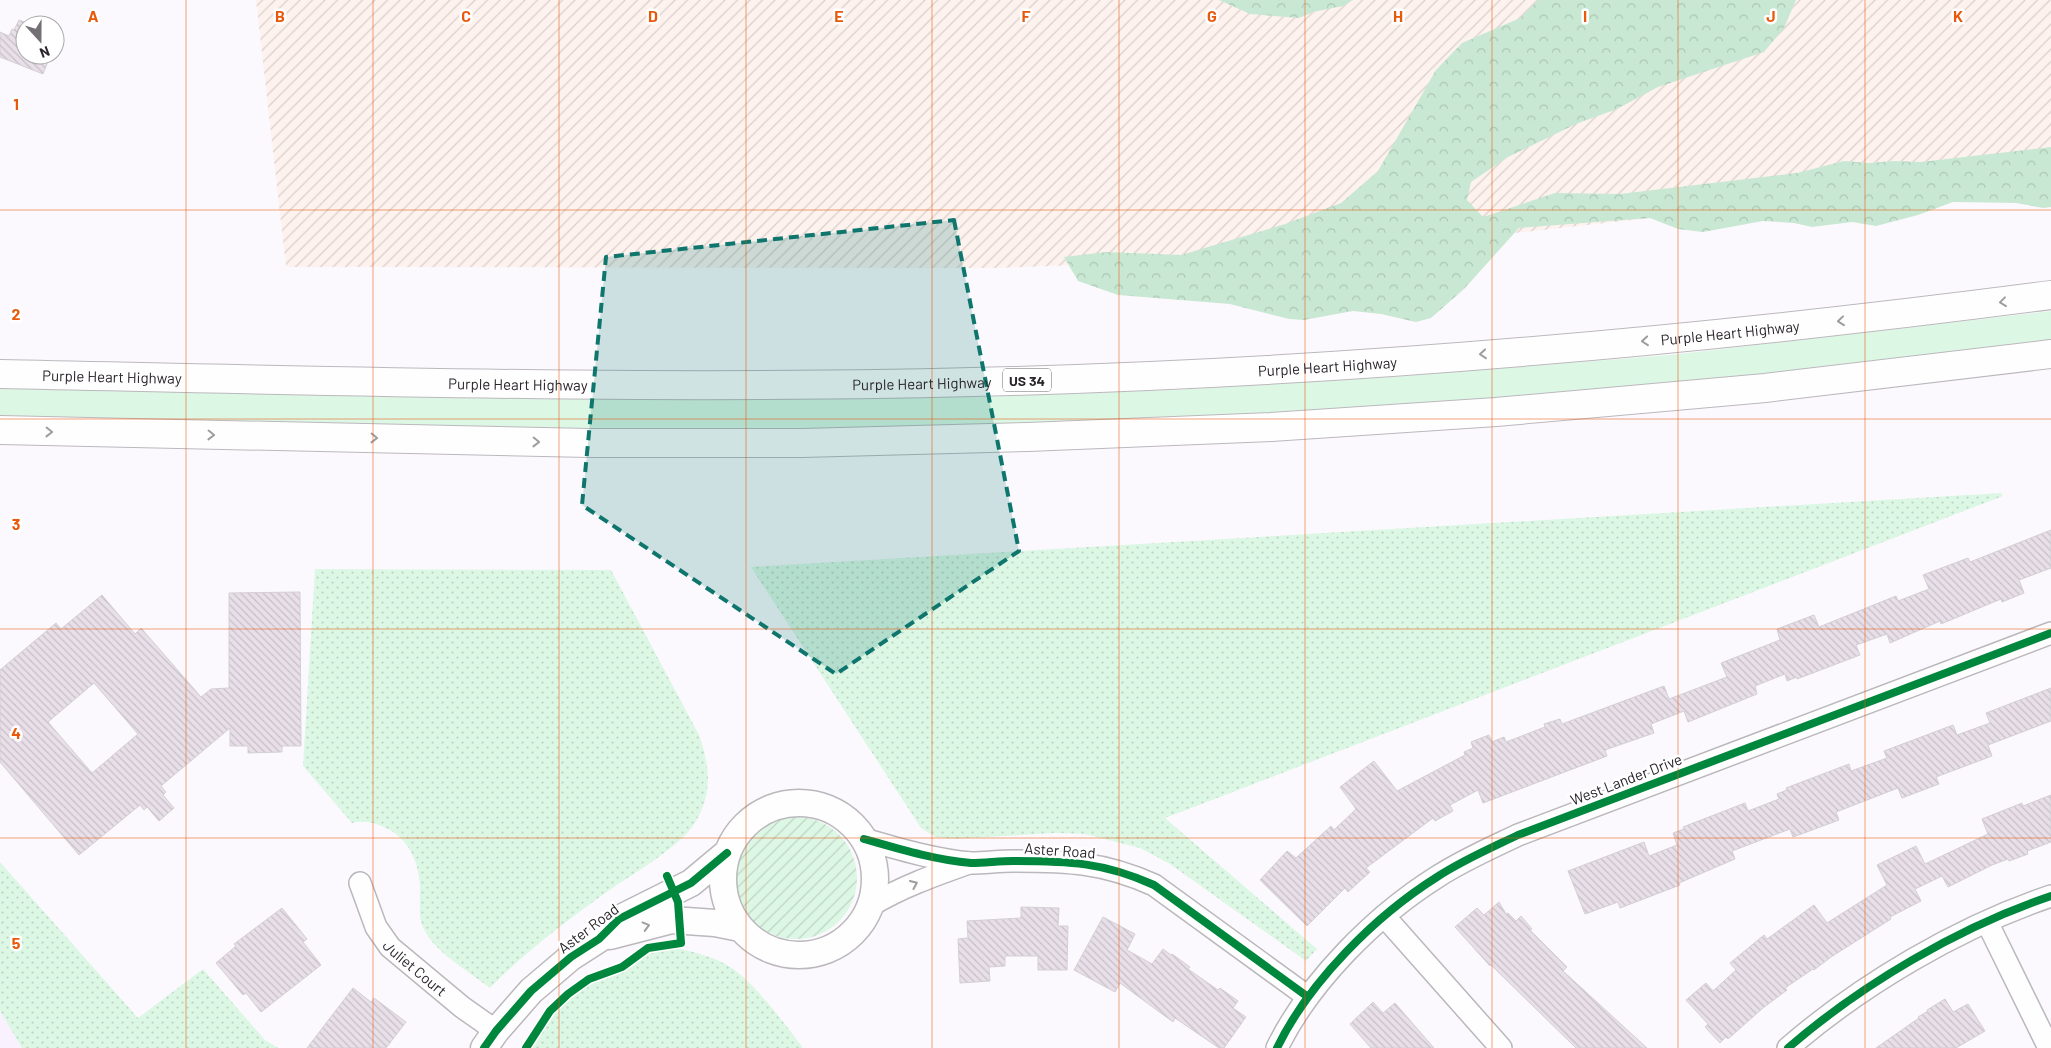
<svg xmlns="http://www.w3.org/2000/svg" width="2051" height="1048" font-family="Barlow,sans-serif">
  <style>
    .commercial { fill: #faf1fe }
    .industrial { fill: url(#industrial-furrows) }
    .grass { fill: #ddf7e5 }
    .forest { fill: url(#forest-crowns) }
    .park { fill: url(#park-dots) }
    .garden { fill: url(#garden-furrows) }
    .building { fill: url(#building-back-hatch); stroke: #d3cfd4; fill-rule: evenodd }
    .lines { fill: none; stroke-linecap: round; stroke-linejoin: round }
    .minor-casing { stroke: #bbb8bd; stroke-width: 24 }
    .tertiary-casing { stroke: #bbb8bd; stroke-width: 29 }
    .primary-casing { stroke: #bbb8bd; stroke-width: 30 }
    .minor { stroke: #fffeff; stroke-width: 21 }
    .tertiary { stroke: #fffeff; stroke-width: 26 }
    .primary { stroke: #fffeff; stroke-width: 28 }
    .cycleway-casing { stroke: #fff; stroke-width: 11 }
    .cycleway { stroke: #00873e; stroke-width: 8 }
    .oneway { stroke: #9f9ca0 }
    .marked { fill: #0f766e; fill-opacity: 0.2; stroke: #0f766e; stroke-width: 4; stroke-dasharray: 10 6; stroke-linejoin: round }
    .grid { fill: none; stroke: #e8590c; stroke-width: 1; stroke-opacity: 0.55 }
    .labels { text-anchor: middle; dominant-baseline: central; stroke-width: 5; stroke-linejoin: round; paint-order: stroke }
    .shield { fill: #fff; stroke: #69666b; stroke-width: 1 }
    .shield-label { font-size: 14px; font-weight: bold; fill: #29252b }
    .street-label { font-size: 15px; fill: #29252b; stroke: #fff }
    .grid-label { font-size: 16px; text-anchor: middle; font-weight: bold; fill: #e8590c; stroke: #fff; stroke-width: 5; stroke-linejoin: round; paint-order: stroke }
  </style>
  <defs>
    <pattern id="industrial-furrows" width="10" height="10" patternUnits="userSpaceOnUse" patternTransform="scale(1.25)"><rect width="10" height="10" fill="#fdf2ee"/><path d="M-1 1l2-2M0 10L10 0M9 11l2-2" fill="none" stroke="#d9cfcc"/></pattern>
    <pattern id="forest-crowns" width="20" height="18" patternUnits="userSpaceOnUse" patternTransform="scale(1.25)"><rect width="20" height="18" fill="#c8e8d3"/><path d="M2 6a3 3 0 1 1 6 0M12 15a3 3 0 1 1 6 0" fill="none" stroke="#acc7b5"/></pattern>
    <pattern id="park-dots" width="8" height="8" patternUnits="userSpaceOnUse" patternTransform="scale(1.25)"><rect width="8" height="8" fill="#ddf7e5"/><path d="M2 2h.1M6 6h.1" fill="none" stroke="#bed4c5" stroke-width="1.8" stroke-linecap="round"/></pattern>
    <pattern id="garden-furrows" width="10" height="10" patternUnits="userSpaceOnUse" patternTransform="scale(1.25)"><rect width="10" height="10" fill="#ddf7e5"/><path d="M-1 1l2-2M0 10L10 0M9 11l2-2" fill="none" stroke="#bed4c5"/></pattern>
    <pattern id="building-back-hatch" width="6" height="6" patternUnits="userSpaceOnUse" patternTransform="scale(1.25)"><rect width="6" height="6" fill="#e8dfe9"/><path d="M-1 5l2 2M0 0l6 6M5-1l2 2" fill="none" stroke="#c7bfc8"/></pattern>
  </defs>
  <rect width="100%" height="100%" fill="#fcf9fe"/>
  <path class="commercial" d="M0,1011L22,1048H0Z"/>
  <path class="industrial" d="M256,0H2051V163L1787,203L1289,258L997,268L286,267Z"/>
  <path class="grass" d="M2051,311V342L1769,376L1523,398L1313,413L1069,424L635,431L0,418V388L649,400L982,397L1173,390L1391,377L1670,355Z"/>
  <path class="forest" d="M1219,0H1353L1343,6L1313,12L1299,18L1250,14Z
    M1538,0H1796L1784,28L1764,52L1658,87L1617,109L1576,124L1508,157L1471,182L1467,200L1483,217L1555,193L1620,194L1797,173L1844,161L1869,163L1893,161L1921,162L2051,147V207L2043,208L2016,203L1953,202L1918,215L1876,226L1852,222L1812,227L1794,223L1763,221L1703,232L1678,229L1650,218L1519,228L1464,289L1431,318L1416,322L1381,314L1353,311L1304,320L1289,319L1230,304L1118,295L1078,281L1064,257L1106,252L1181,255L1285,224L1341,203L1378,171L1436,70L1462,43L1520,18Z"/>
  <path class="park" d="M2001,493L2003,496L1165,818L1317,949L1306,961L1170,864L1140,848L1085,834L1055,833L953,839L935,837L921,828L751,567Z
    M315,569L611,570L699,735C710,767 713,792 695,823C681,846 634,873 611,889C569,919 526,951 490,988C472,974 434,951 425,931C418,919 420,908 420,894C421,867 411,840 386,828C376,823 363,820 352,823L303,766Z
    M0,862L138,1018L203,969L265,1040L278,1048H22L0,1011Z
    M676,948C694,952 711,956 727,965C753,980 785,1024 803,1048H523L556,1006L600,975L643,955Z"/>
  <path class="garden" d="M735 878a61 61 0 1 1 122 0a61 61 0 1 1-122 0Z"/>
  <path class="building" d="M19,20L32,25H25V55H39L49,59L43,74L0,57V32L9,36L12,29L14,30Z
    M2051,530V568L2019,580L2024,593L2002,602L2001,599L1941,624L1940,621L1890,643L1887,634L1856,645L1860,655L1797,679V677L1787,681L1785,674L1755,686L1757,694L1688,722L1684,711L1651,724L1654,733L1605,750L1607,756L1483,803L1478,790L1450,805L1453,811L1435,821L1433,818L1366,868L1370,872L1348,892L1345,888L1307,926L1260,880L1287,851L1296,858L1331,826L1334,830L1356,809L1340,787L1374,761L1397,791L1465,755L1464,752L1473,748L1471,742L1489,735L1492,742L1504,737L1506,742L1545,727L1544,724L1560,719L1562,724L1664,686L1669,699L1727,677L1721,663L1780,640L1777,629L1814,615L1819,627L1896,596L1898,601L1929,589L1923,575L1968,558L1970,562Z
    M300,592L301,746H282V752L248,753V746H230V728L161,786L166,792L163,795L174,808L159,821L147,807L144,810L140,805L79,855L0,762V670L56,623L61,629L102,595L135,634L141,628L201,697L211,689L229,688V593ZM94,683L138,734L92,773L48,722Z
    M2051,688V721L1988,745L1992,756L1936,777L1939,784L1902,798L1898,788L1836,812L1839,820L1804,833L1793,837L1790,829L1732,851L1735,859L1679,883L1680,885L1620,908L1618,902L1585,914L1568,871L1644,842L1649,856L1677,845L1673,833L1684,829L1683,827L1745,803L1748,811L1779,799L1777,794L1787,790L1786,788L1849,764L1851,771L1887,758L1884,751L1953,725L1957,735L1990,723L1986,713Z
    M2051,795V842L2027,851L2028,854L2009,861L2008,859L1992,865L1948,887L1942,876L1915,889L1921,901L1890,917L1891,919L1831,957L1814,970L1813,969L1785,988L1787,990L1763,1008L1728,1039L1726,1037L1720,1043L1705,1027L1708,1024L1686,1000L1706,983L1713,991L1736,970L1730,963L1764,935L1767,939L1814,905L1827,923L1887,885L1877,865L1916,846L1925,864L1988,834L1982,819L2022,803L2023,806Z
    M1499,902L1506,914L1508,913L1516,921L1521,916L1532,929L1530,930L1567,967L1563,971L1647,1048H1576L1491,965L1490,966L1455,927L1477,908L1484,915Z
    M1021,907L1059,908L1058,926H1068L1067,970H1038V956H1005V966L989,967L990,981L960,983L958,939L968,938L967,921L1021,918Z
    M282,908L307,939L303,942L321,965L261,1012L246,993L243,995L216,963L236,946L234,944Z
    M1103,917L1135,934L1127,950L1152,964L1163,949L1171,955L1172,954L1190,967L1188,969L1218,990L1220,988L1238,1001L1233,1008L1246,1017L1224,1048H1219L1175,1018L1173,1022L1120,983L1115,992L1074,970Z
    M353,988L371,1002L374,998L406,1022L386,1048H307Z
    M1945,999L1953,1012L1968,1004L1985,1031L1956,1048H1876L1919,1018L1918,1017L1928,1011L1927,1010Z
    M1373,1002L1383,1013L1395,1003L1434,1048H1371L1350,1024Z"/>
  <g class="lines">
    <g class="minor-casing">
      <g id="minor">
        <path d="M864,839C899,849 935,860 971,863C985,863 999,861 1013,861C1068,861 1103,862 1154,885L1308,997"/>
        <path id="s1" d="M360,883L376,927L390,947L462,1007L496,1031"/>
        <path d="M870,906C901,887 935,875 969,863"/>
        <path d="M1384,916L1501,1048"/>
        <path d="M1987,922L2049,1048"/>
        <path d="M1277,1048C1309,982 1375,916 1437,877C1463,860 1491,848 1518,835L2051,633"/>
        <path d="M1788,1048C1862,984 1959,927 2051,896"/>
      </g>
    </g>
    <g class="tertiary-casing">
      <path id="tertiary" d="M723 879a76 76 0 1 1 152 0a76 76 0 1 1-152 0Z
        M610,936L672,920L715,923L740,928
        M484,1048L496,1031L531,991L571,957L599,939L619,919L691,883L727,853"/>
    </g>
    <g class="primary-casing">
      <g id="primary">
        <path id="s2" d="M0,374C337,381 675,391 1012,381C1359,371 1707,340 2051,295"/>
        <path d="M0,430L589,443H802L1028,437L1271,427L1496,412L1765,388L2051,354"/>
      </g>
    </g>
    <use href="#minor" class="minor"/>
    <use href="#tertiary" class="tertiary"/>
    <use href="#primary" class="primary"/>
    <g class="cycleway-casing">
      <path id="cycleway" d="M864,839C899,849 935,860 971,863C985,863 999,861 1013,861C1068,861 1103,862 1154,885L1308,997
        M484,1048L496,1031L531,991L571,957L599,939L619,919L691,883L727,853
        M526,1048L550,1011L568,994L589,979L622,967L648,948L681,943L678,902L667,876
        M1277,1048C1309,982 1375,916 1437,877C1463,860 1491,848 1518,835L2051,633
        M1788,1048C1862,984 1959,927 2051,896"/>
    </g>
    <use href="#cycleway" class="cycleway"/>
  </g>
  <defs><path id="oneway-chevron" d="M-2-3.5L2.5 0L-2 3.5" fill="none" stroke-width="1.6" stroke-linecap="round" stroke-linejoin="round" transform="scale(1.25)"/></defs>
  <g class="oneway">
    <use href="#oneway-chevron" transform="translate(2003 302) rotate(173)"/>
    <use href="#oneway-chevron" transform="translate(1841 321) rotate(174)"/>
    <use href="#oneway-chevron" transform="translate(1645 341) rotate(175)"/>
    <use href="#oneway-chevron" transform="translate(1483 354) rotate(175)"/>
    <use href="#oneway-chevron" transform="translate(49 432) rotate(1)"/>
    <use href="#oneway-chevron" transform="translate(211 435) rotate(1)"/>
    <use href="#oneway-chevron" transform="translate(374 438) rotate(1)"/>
    <use href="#oneway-chevron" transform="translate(536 442) rotate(1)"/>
    <use href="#oneway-chevron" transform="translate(914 884) rotate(-24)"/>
    <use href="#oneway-chevron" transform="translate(646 926) rotate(-15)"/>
  </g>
  <path class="marked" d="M954,220L1019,551L836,674L582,505L606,257Z"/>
  <path class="grid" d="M186,0V1048M373,0V1048M559,0V1048M746,0V1048M932,0V1048M1119,0V1048M1305,0V1048M1492,0V1048M1678,0V1048M1865,0V1048M0,210H2051M0,419H2051M0,629H2051M0,838H2051"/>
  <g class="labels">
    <rect class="shield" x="1003" y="368.5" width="48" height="23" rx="4"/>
    <g class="shield-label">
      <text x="1027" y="380">US 34</text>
    </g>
    <g class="street-label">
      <text stroke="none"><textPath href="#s2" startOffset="1732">Purple Heart Highway</textPath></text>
      <text stroke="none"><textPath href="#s2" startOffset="1328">Purple Heart Highway</textPath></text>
      <text stroke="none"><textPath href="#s2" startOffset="112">Purple Heart Highway</textPath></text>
      <text stroke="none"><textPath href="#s2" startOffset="922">Purple Heart Highway</textPath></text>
      <text stroke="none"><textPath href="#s2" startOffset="518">Purple Heart Highway</textPath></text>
      <text transform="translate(1626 779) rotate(-21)">West Lander Drive</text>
      <text transform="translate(1060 850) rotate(4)">Aster Road</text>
      <text transform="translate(588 928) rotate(-37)">Aster Road</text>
      <text stroke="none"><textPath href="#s1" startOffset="104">Juliet Court</textPath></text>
    </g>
  </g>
  <g class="grid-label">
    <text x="93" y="22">A</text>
    <text x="280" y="22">B</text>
    <text x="466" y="22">C</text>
    <text x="653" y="22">D</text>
    <text x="839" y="22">E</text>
    <text x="1026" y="22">F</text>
    <text x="1212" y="22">G</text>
    <text x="1398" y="22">H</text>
    <text x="1585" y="22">I</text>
    <text x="1771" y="22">J</text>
    <text x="1958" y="22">K</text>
    <text x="16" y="110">1</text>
    <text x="16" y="320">2</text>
    <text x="16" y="530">3</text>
    <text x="16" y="739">4</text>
    <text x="16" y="949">5</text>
  </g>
  <g transform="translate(40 40) rotate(159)"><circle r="24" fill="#ffffff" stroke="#a9a8aa"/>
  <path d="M0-4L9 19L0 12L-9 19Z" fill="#736f75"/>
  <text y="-8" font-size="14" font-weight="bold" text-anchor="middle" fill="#29252b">N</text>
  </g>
</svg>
